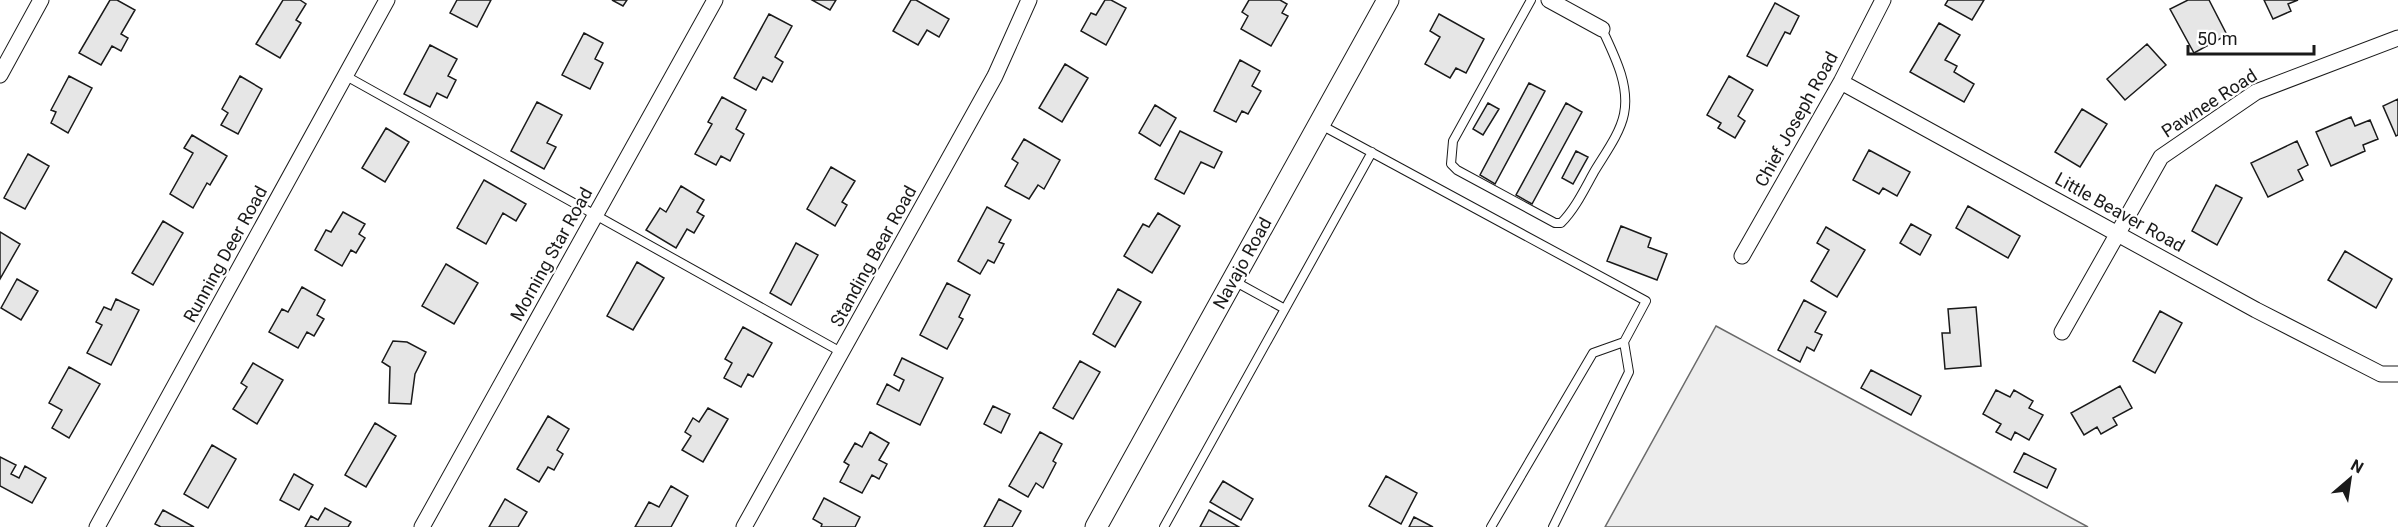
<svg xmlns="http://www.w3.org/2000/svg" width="2398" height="527" font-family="Roboto,sans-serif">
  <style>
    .built { fill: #ededed; stroke: #6a6a6a; stroke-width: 1.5 }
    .building { fill: #e6e6e6; stroke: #1a1a1a; stroke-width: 1.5 }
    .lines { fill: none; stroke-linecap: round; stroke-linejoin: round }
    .service-casing { stroke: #1a1a1a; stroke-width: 10 }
    .minor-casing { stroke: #1a1a1a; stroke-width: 17 }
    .secondary-casing { stroke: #1a1a1a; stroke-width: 23 }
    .service { stroke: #fff; stroke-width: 8 }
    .minor { stroke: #fff; stroke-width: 15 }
    .secondary { stroke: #fff; stroke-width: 21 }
    .labels { text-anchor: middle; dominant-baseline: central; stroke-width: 4.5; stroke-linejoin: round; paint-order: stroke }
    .street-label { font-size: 18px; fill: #1a1a1a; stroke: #fff }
  </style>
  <rect width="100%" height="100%" fill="#fff"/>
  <path class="built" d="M1716,326L1972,464L2088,527H1605Z"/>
  <path class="building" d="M110,0H117L135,10L121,34L128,38L121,51L112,46L101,65L79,53Z
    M283,0H300L306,4L296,20L301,23L280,58L256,44Z
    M457,0H491L477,27L450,13Z
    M612,0H627L623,6Z
    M812,0H836L830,10Z
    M911,0H916L949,19L939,37L927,30L918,45L893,31Z
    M1105,0H1111L1126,8L1106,45L1081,31L1091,13L1096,15Z
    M1249,0H1280L1287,4L1282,13L1288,16L1271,46L1241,29L1248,16L1242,12Z
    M1948,0H1984L1972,20L1945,5Z
    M2188,0H2209L2227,35L2194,53L2170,9Z
    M2264,0H2298L2288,4L2291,11L2273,19Z
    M1775,3L1799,16L1790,34L1785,32L1767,66L1747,56Z
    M769,14L792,26L775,57L783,62L772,82L763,77L756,90L734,78Z
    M1439,14L1484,39L1466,73L1456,68L1450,78L1425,64L1440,37L1430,31Z
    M1939,23L1960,35L1945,60L1957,66L1954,72L1974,84L1964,102L1910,72Z
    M584,33L603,43L595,59L603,63L590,89L562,75Z
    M2147,44L2166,65L2125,100L2107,79Z
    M430,45L457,59L448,76L456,80L447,98L437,93L430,107L404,94Z
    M1240,60L1260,71L1252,86L1261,91L1248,114L1242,111L1236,122L1214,111Z
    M1065,64L1088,78L1062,122L1039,108Z
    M69,76L92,88L68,133L51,123L56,112L51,110Z
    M240,76L262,89L238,134L221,125L228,113L222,109Z
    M1729,76L1753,90L1738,116L1745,121L1735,138L1718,128L1721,123L1707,115Z
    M1529,83L1545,91L1495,184L1480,175Z
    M722,97L746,110L736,129L744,134L730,161L721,156L716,165L695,154L712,124L708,122Z
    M2398,99V135L2396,136L2383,106Z
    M537,102L562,115L547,143L556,147L544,169L511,151Z
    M1488,103L1499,109L1483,135L1473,129Z
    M1566,103L1582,112L1532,204L1516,195Z
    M1155,105L1176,118L1160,146L1139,133Z
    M2082,109L2107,124L2080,167L2055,152Z
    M2351,117L2355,126L2370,120L2378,139L2363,145L2365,151L2331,166L2316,132Z
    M386,128L409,142L385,182L362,168Z
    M1180,131L1222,152L1214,168L1201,162L1184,194L1155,179Z
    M192,135L227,156L210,185L207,183L193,208L170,194L193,153L184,148Z
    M1024,139L1060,160L1044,189L1038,185L1029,199L1005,186L1018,163L1012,159Z
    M2297,141L2308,165L2298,170L2303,180L2268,197L2251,163Z
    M1869,150L1910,172L1897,196L1883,188L1879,194L1853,180Z
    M1576,151L1588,157L1573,184L1562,178Z
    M28,154L49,166L25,209L4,198Z
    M831,167L855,181L842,202L847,205L835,226L807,209Z
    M484,180L526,204L516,221L503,213L486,244L457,228Z
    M2216,185L2242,198L2217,245L2192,231Z
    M681,186L704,200L697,212L704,216L694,233L687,229L676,248L646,230L660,208L666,212Z
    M1968,206L2020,236L2008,258L1956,228Z
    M987,207L1011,220L999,242L1004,244L994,263L988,260L980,274L958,261Z
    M343,212L365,224L359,234L365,238L356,253L351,250L342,266L315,250L326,230L331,232Z
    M1158,213L1180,226L1152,273L1124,256L1143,224L1149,227Z
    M163,221L183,233L153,285L132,273Z
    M1911,224L1931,235L1920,255L1900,243Z
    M1621,226L1651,238L1648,247L1667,254L1657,280L1607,261Z
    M1826,227L1865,250L1837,297L1811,281L1829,250L1817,243Z
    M0,232L20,244L0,279Z
    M796,243L818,255L791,305L770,293Z
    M2345,251L2392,279L2376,308L2328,280Z
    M637,262L664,278L633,330L607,316Z
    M446,264L478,283L454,324L422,306Z
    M17,279L38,291L21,320L1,308Z
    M947,283L970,295L959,317L963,319L947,349L920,335Z
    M302,287L325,300L317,315L324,319L314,336L307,332L298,348L269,332L282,309L288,312Z
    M1118,289L1141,302L1115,347L1093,334Z
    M116,299L139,310L111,365L87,353L102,325L96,322L104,307L111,310Z
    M1804,300L1826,312L1815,332L1822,335L1814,351L1807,347L1800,362L1778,350Z
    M1976,307L1981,366L1945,369L1942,333H1950L1948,309Z
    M2160,311L2182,323L2155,373L2133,361Z
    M743,327L772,343L753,377L748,374L741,387L724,378L732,363L725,359Z
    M393,341L407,342L426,352L415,374L411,404L389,403L390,367L382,362Z
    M902,358L943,378L920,425L877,404L887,384L899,391L904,380L894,375Z
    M1080,361L1100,372L1073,419L1053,408Z
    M253,363L283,380L257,424L233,409L247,387L241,383Z
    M69,367L100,384L69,438L52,428L62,410L49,403Z
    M1871,370L1921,396L1911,415L1861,388Z
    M2120,386L2132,408L2113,418L2117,425L2101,434L2097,427L2084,435L2071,413Z
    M1996,390L2010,397L2014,390L2033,401L2029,408L2043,415L2029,440L2015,432L2011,440L1996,432L2001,424L1983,414Z
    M993,406L1010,414L1001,433L984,424Z
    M708,408L728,419L703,462L682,450L691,436L685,432L693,418L699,422Z
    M548,416L569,429L557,450L563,454L554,470L548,467L539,482L517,469Z
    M375,423L396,436L366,487L345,475Z
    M870,432L889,443L879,460L887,464L879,479L872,475L862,493L840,482L849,465L844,462L855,443L862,447Z
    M1040,432L1062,444L1053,461L1056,463L1043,488L1036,483L1028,497L1009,486Z
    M212,445L236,459L208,508L184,494Z
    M2024,453L2056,469L2047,488L2014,472Z
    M0,457L16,465L11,474L19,478L25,466L46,478L32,503L0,486Z
    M294,474L313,485L299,510L280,500Z
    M1386,476L1417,493L1401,524L1369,506Z
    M1223,481L1253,499L1241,520L1210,502Z
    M671,486L688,496L671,527H635L649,502L659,507Z
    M824,498L860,517L855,527H821L822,524L813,519Z
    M505,499L527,512L518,527H489Z
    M999,499L1021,511L1012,527H984Z
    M325,508L351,522L348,527H305L311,516L318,520Z
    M163,510L194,527H161L155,524Z
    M1209,510L1239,527H1200Z
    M1414,517L1433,527H1409Z"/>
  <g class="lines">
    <g class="service-casing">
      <path id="service" d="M1531,0L1453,141L1451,164L1457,170L1555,223H1561C1575,209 1584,190 1594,172C1604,155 1620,134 1624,114C1630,85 1614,55 1602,29
        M346,76L841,352
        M1321,125L1646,301L1624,342L1629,372L1553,527
        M1234,281L1285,309
        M1164,527L1372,152
        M1491,527L1593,353L1624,342"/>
    </g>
    <g class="minor-casing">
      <path id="minor" d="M1549,0L1602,29
        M0,75L41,0
        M1841,82L2256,310L2381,374H2398
        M1742,256L1841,82L1883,0
        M2062,332L2161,157L2256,92L2398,38
        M97,527L387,0
        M422,527L715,0
        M744,527L995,76L1029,0"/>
    </g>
    <g class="secondary-casing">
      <path id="secondary" d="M1096,527L1388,0"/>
    </g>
    <use href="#service" class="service"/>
    <use href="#minor" class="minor"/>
    <use href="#secondary" class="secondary"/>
  </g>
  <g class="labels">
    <g class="street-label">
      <text transform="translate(2209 103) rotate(-33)">Pawnee Road</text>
      <text transform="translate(1796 119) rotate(-61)">Chief Joseph Road</text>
      <text transform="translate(2120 212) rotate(29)">Little Beaver Road</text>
      <text transform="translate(225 254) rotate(-61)">Running Deer Road</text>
      <text transform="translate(551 254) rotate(-61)">Morning Star Road</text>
      <text transform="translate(873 256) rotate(-61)">Standing Bear Road</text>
      <text transform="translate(1242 263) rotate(-61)">Navajo Road</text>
    </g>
  </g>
  <g transform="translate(2350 479) rotate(29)" stroke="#ffffff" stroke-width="4.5" paint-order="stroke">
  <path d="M0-4.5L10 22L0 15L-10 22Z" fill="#1a1a1a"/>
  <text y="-9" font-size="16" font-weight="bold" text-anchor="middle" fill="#1a1a1a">N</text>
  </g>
  <path d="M2188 45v9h126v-9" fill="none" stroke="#1a1a1a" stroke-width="3"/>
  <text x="2197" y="45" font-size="18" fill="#1a1a1a" stroke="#ffffff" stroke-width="4.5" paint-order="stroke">50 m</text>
</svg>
